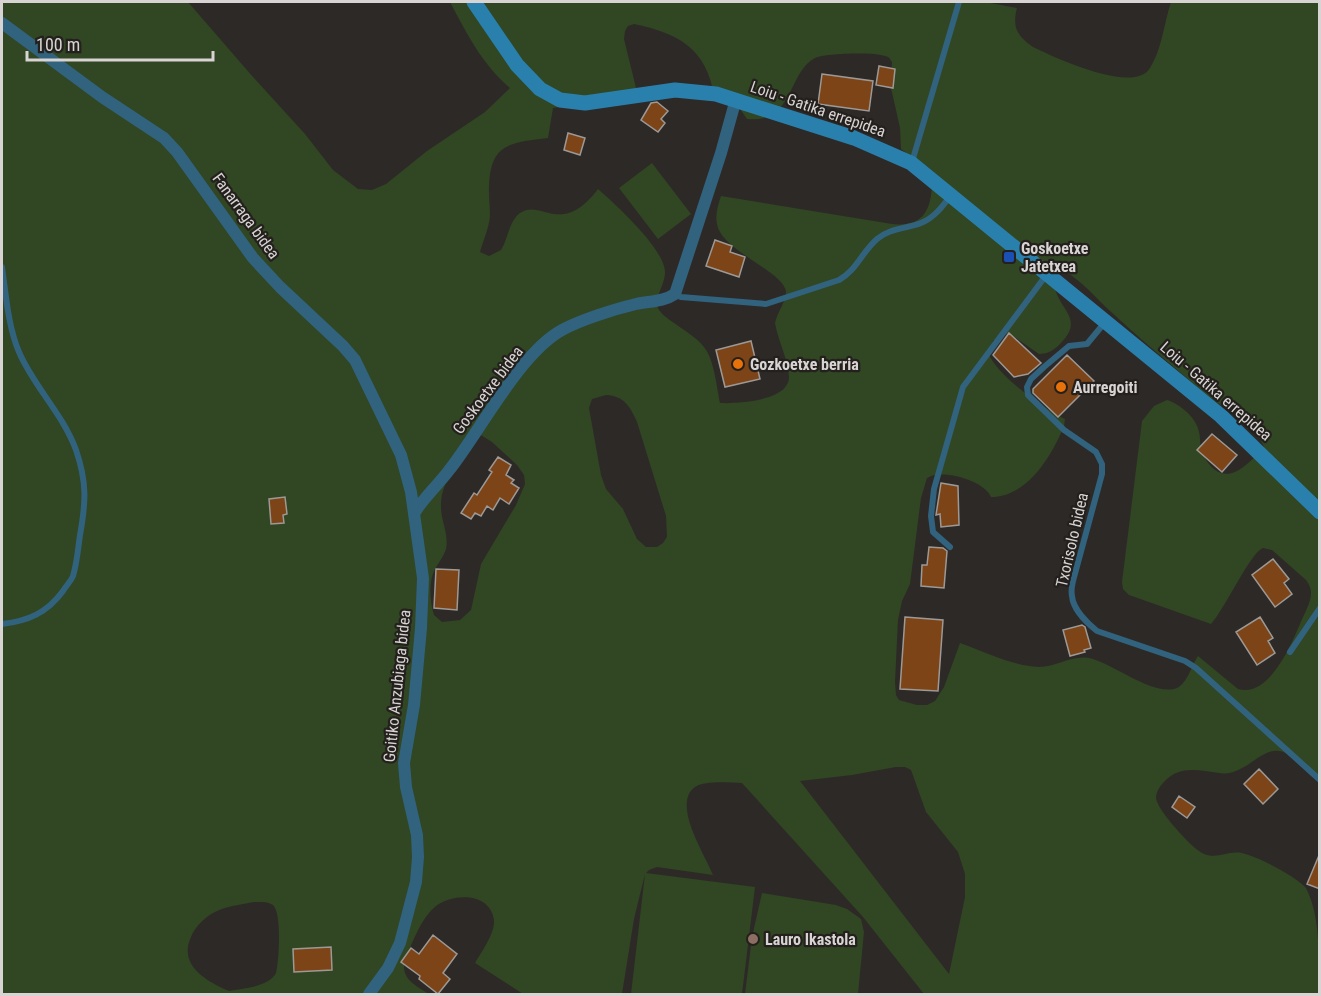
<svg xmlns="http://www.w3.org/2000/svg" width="1321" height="996" font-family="'Roboto Condensed',sans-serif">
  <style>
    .green { fill: #314622; fill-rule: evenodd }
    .building { fill: #7c4417; stroke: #9d9996; stroke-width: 1.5 }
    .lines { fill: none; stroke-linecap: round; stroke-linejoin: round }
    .lane { stroke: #31627e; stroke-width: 6 }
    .street { stroke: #31627e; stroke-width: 12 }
    .secondary { stroke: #2a80ad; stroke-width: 15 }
    .transit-dot { fill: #1a4fb4; stroke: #23201d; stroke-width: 2 }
    .food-dot { fill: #e8710a; stroke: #23201d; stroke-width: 2 }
    .education-dot { fill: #8d6e63; stroke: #23201d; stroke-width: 2 }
    .labels { text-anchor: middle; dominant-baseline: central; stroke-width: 4.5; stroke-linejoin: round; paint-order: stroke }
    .street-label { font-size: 16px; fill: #d7d4d3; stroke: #23201d }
    .poi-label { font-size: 16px; font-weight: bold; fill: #d7d4d3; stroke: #23201d; text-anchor: start }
  </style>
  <rect width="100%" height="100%" fill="#2d2927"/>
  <path class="green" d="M2,2H188L253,77L305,134L333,170L358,189L372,190L386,184L427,151L485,112L510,88C482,64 467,34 450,2H985L1017,8C1012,27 1017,36 1033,47C1054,57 1134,95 1150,68C1162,49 1164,23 1171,2H1319V782C1310,774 1300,762 1289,755C1264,738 1248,778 1219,773C1199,770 1179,765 1164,782C1160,786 1156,792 1156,798C1158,811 1185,839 1195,848C1214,864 1223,850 1242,853C1257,856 1297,877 1306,888C1321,917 1319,961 1319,994H924L863,917L742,783C729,783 707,780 695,787C671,804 706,856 713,875L657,867L649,870L646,873L755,887L742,994H631L645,874L634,919L622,994H523L475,963C482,951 495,933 494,920C490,892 454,893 436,906C421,918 413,942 405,959C400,978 414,985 429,994H2ZM634,24C678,33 707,49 714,96L740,109L747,119C794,124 787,73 815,58C825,53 875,52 885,56C890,57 889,58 892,62L891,88L900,128L901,149L918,162L932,184C931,212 922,227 892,224L721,196C718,205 715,215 717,224C721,251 784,271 786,292C786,302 777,312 775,323C778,341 788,359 789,377C789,401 737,404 720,403C717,388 714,361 706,350C696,333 663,320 658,308C654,298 665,284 665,273C666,250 615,204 598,189C561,238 541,198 520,213C509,221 508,239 501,250L489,256L480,252C483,241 489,228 490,216C490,208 489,200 489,192C489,144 507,143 548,138L553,108L638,96L624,39L625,31L628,26ZM1059,270C1074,272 1097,299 1109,310C1141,340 1174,367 1207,395C1227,411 1254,423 1264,447C1245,468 1223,491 1203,455C1199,448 1201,439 1199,432C1197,418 1180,404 1167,400L1154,406L1142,421L1122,582L1123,589L1129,595L1211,624C1225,609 1250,553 1263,548L1272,550L1306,580C1309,584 1311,588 1311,593C1311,603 1304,614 1300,624C1291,645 1269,698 1238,689L1198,656C1191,666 1187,686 1174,689C1151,694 1116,666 1093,659C1073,653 1058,667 1039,667C1013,666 985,652 960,643L944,687L935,701L927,705H917L899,700L896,695L895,682L898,620L902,601L910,584L921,498L927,478C942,468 985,481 991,497C1028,497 1052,455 1064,426L1065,419C1044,409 995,374 988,352L993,341L1004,333L1013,336L1039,354C1048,354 1054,350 1060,344C1084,320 1062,312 1055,289C1054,285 1054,279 1053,275ZM606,395C624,396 630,406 637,422L666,516L667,537L663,543L657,547H646L637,539L623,509L606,489L601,475L589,408L592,399ZM479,434L492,442L517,465L524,475L525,484L516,505L481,564L471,610L460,620L442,622L434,615C430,601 428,583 435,569C439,562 444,556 446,549C449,534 441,521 441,507C440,480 464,455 479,434ZM896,767H905L911,770L926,812L958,852L965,874V897L949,974L800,781L852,775ZM254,902C260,902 267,901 273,905C282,913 279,961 276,973C269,987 243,988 229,991C206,981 178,965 191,937C195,927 204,918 213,913C225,906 240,905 254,902Z
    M652,163L691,214L658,239L619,188Z
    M762,893L836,905L847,909L861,919L864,932L858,994H745L752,937Z"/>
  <path class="building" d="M879,66L895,69L893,88L876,85Z
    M822,74L873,81L869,111L818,104Z
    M657,102L668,111L661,119L665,123L658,132L641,120L651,103Z
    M568,133L585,138L580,155L564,150Z
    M715,240L732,246L730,252L745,257L739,277L706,266Z
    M1009,333L1041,363L1028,374L1014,377L993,355Z
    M751,341L760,379L725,387L716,350Z
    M1067,355L1094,381L1058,417L1033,393V389Z
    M1212,434L1237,455L1222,472L1197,450Z
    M498,457L511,465L506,475L514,480L511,483L519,488L509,504L500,498L493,510L487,506L481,516L475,513L471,519L461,513L474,493L477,495L492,472L489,470Z
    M941,483L958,486L959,525L941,527L940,514L936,515Z
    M285,497L287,514L283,515L284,523L271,524L269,499Z
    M929,547L943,548L947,551L944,588L921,586L922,565H927Z
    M1273,559L1289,579L1284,583L1292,594L1275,607L1252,575Z
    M436,569L459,570L457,610L434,608Z
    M905,617L943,620L938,691L900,689Z
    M1260,617L1273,638L1268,641L1275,653L1257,665L1236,632Z
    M1082,625L1085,627L1091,648L1084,650L1085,652L1070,656L1063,630Z
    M1259,769L1278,789L1263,804L1244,784Z
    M1179,796L1195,807L1187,818L1172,807Z
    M1320,853V889L1307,884Z
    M433,935L457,954L443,973L450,979L438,994L419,979L420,976L401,962L411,948L419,954Z
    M331,947L332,970L294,972L293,949Z"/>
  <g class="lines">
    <path class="lane" d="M912,162L959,2
      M2,267C6,295 8,326 19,352C34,387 63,414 76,450C87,482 86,502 80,535C78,549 77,563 73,576C71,581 66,586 63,591C47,613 28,621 2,624
      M675,294L681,297L766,304L839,280C856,271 862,252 877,239C890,228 906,229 921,223C934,218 943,206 951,195
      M1106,321L1087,344L1069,346L1044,367L1031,379L1027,387L1028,395L1064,430L1096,452L1102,464V474L1073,581C1072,585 1071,591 1072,596C1073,609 1087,623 1097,631L1185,661L1196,668L1320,780
      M950,547L933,532L931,516L934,489L963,387L1047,274
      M1290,652L1320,608"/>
    <path class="street" d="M2,23L102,97L164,138L177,152L253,258L280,287L343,346L355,360L401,455L411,492L423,578L421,628L414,705L404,763L406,787L417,835L418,857L416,882L400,943L388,968L369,994
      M415,512C425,496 439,484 450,469C480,431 520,353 562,330C580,320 615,309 636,304C650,301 663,302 675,294L721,153L736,99"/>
    <path class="secondary" d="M474,2L517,65L540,89L560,100L585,103L675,90L716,94L854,138L911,163L1221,416L1320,512"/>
  </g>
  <rect class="transit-dot" x="1003" y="251" width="12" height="12" rx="3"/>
  <g class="food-dot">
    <circle cx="738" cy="364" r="6"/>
    <circle cx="1061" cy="387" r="6"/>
  </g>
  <circle class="education-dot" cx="753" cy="939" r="6"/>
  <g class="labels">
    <g class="street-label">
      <text transform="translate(818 109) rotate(19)">Loiu - Gatika errepidea</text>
      <text transform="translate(246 216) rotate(54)">Fanarraga bidea</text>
      <text transform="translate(488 390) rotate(-53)">Goskoetxe bidea</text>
      <text transform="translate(1216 391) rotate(41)">Loiu - Gatika errepidea</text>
      <text transform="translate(1072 540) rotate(-77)">Txorisolo bidea</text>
      <text transform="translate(397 686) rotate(-84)">Goitiko Anzubiaga bidea</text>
    </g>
    <g class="poi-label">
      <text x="1021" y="248">Goskoetxe<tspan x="1021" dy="18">Jatetxea</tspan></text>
      <text x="750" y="364">Gozkoetxe berria</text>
      <text x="1073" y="387">Aurregoiti</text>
      <text x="765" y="939">Lauro Ikastola</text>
    </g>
  </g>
  <rect width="1321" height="996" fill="none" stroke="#d7d4d3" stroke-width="6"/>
  <path d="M27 51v9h186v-9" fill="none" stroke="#d7d4d3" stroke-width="3"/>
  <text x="36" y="51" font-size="18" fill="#d7d4d3" stroke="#23201d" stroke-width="4.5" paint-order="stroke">100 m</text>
</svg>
